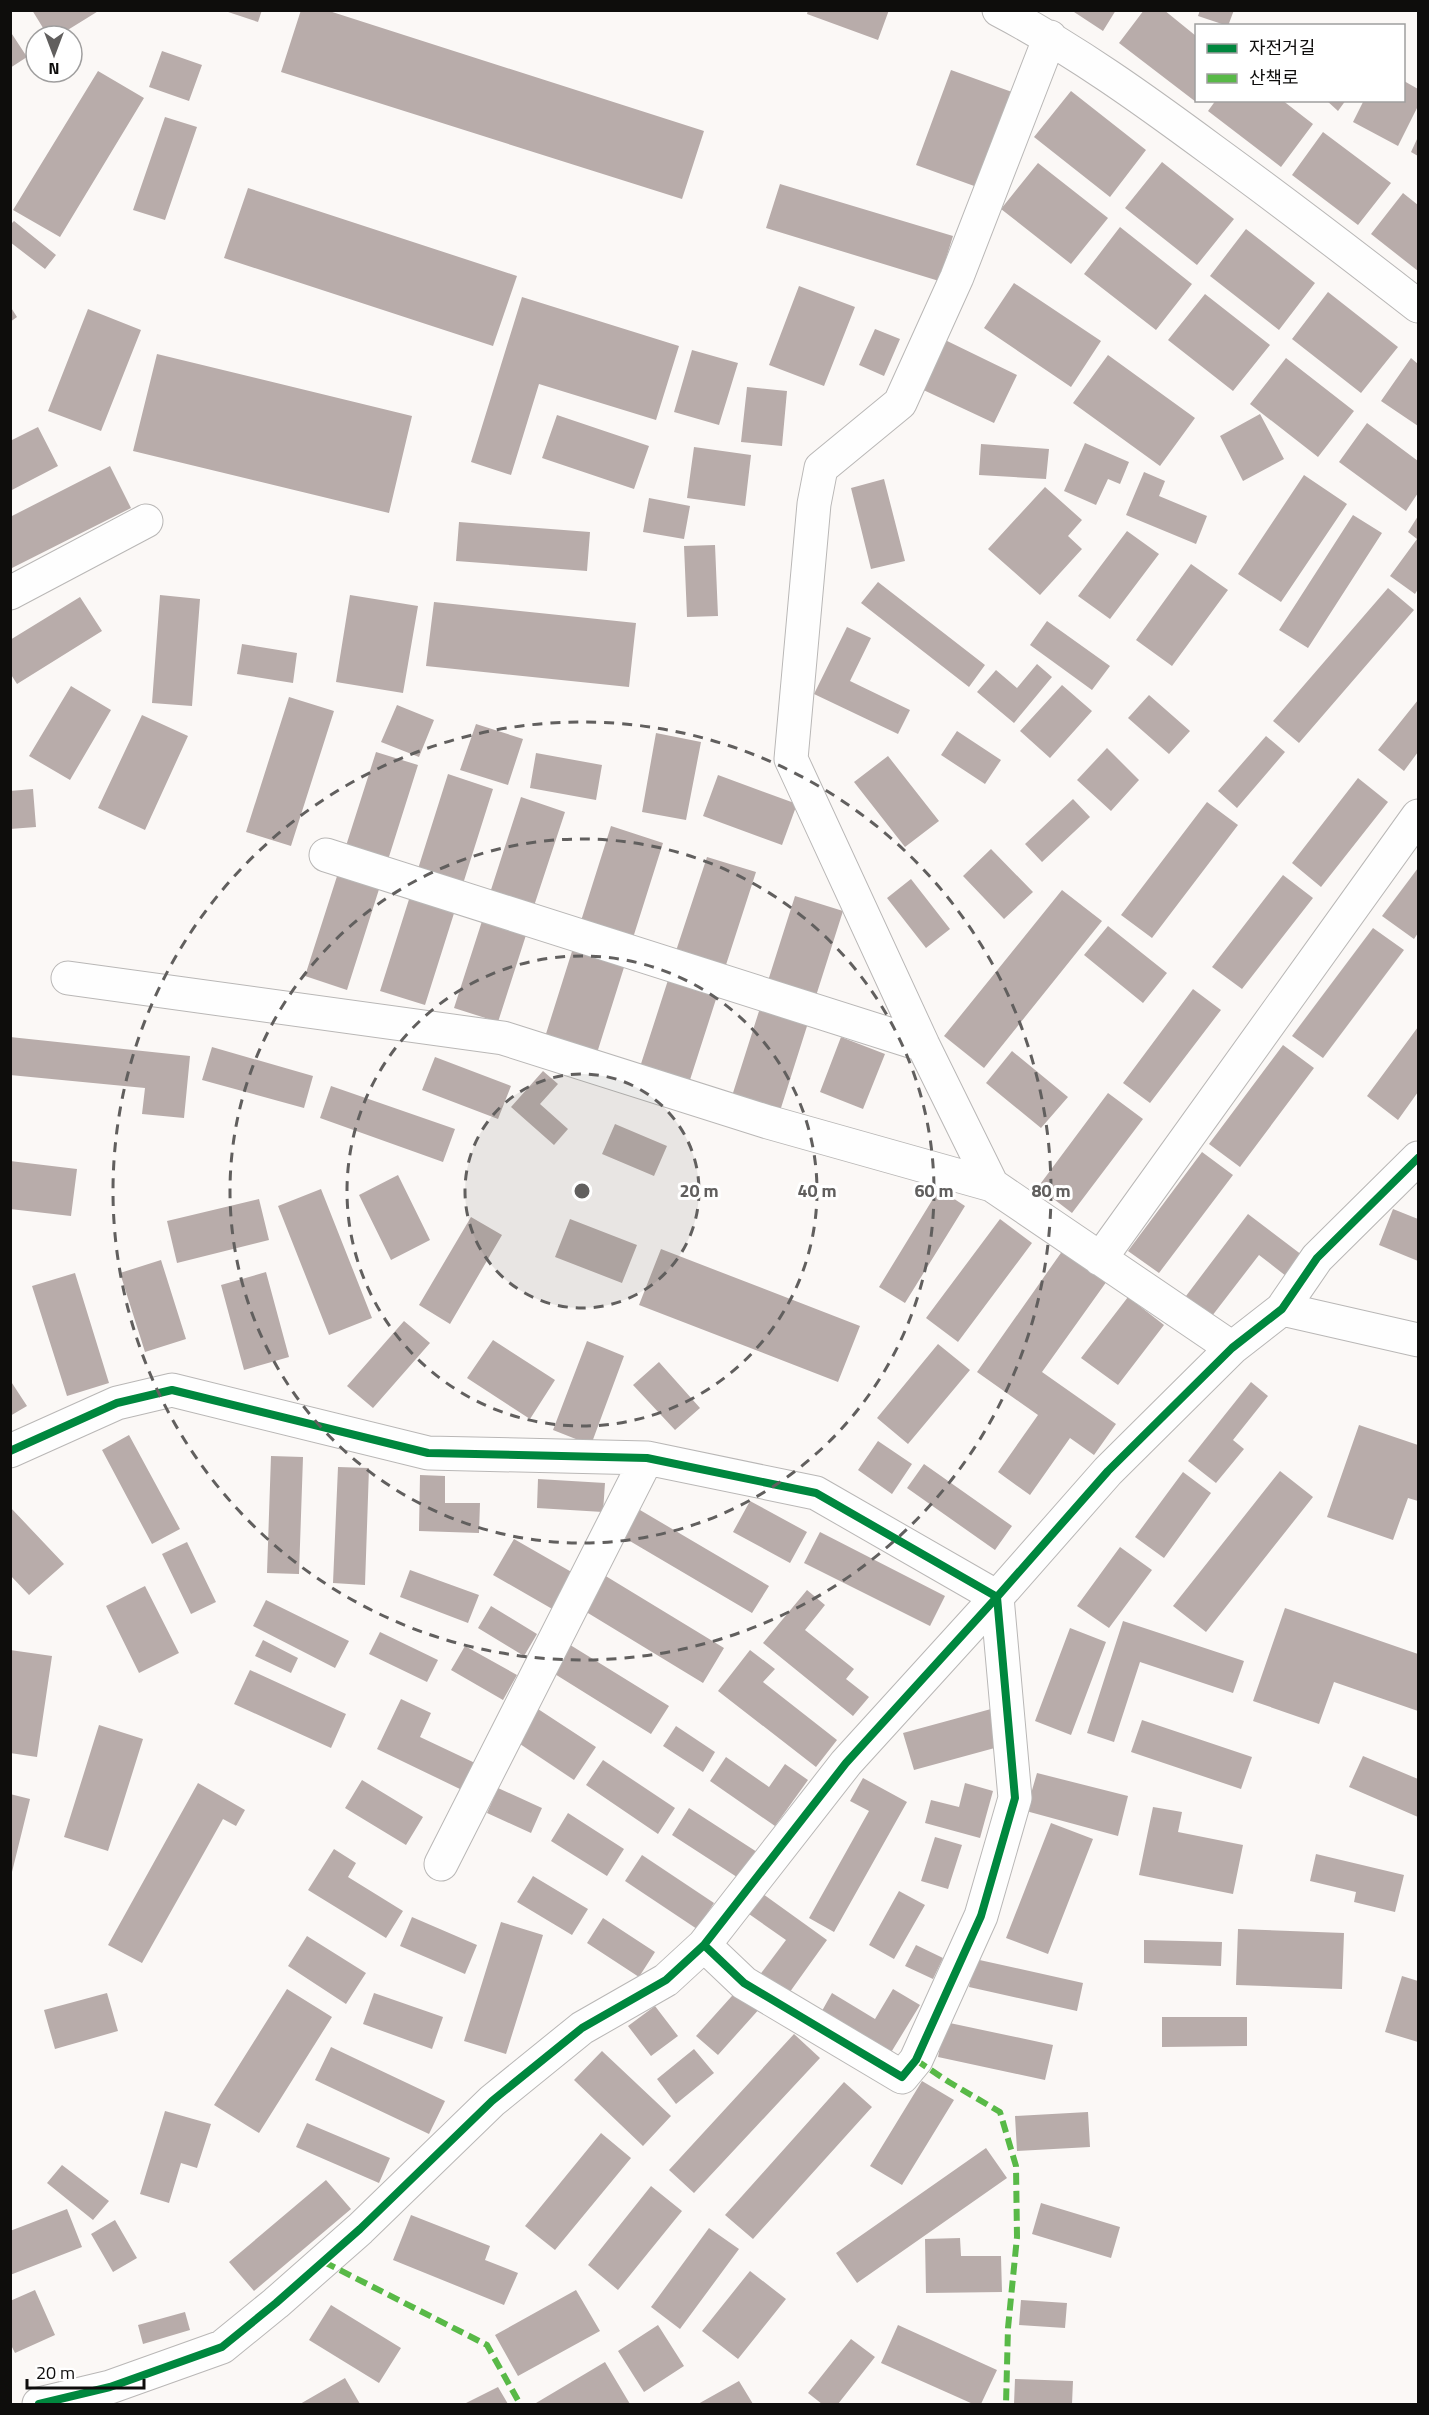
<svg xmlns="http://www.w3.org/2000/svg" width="1429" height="2415" font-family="'Titillium Web','Noto Sans KR',sans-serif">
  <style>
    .building { fill: #b8acaa }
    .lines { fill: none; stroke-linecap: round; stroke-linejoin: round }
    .street-casing { stroke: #b9b7b6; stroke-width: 35 }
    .street { stroke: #fefefe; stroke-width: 33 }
    .quiet { stroke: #58b947; stroke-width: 6; stroke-dasharray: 12 6; stroke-linecap: butt }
    .cycleway-casing { stroke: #fff; stroke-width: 11 }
    .cycleway { stroke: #00873e; stroke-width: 8 }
    .ring { fill: none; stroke: #615f5e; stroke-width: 3; stroke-dasharray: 10 8 }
    .centre { fill: #615f5e; stroke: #fff; stroke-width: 3 }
    .ring-label { font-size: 18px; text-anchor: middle; font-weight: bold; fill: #615f5e; stroke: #fff; stroke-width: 6; stroke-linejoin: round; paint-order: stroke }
  </style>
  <rect width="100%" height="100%" fill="#fbf8f6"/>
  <path class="building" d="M32,10H100L58,36H48Z
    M222,10H262L258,22Z
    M301,10H326L704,131L682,199L281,72Z
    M808,10H889L878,40L807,14Z
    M1071,10H1116L1103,31Z
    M1144,10H1164L1196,36V102L1119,43Z
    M1200,10H1234L1228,26L1198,16Z
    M10,31L27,57L10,68Z
    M162,51L202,65L189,101L149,87Z
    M951,70L1012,92L977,187L916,165Z
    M98,71L144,98L60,237L13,210Z
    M1404,81L1418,89V106L1398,146L1353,122L1364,100H1404Z
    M1071,91L1146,150L1110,197L1034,137Z
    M1216,100H1282L1313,124L1281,167L1208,111Z
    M1326,100H1346L1338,111Z
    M165,117L197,127L165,220L133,210Z
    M1323,132L1391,183L1358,225L1292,175Z
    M1418,137V156L1411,152Z
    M1162,162L1234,219L1197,265L1125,208Z
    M1038,163L1108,218L1071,264L1001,209Z
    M780,184L953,236L939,281L766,228Z
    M248,188L517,276L493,346L224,258Z
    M1403,193L1418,205V271L1371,234Z
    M14,221L56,255L45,269L10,242V225Z
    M1120,227L1192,284L1156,330L1084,274Z
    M1246,229L1315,283L1279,330L1210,276Z
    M1014,283L1101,341L1071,387L984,328Z
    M799,286L855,307L824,386L769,365Z
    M1328,292L1398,347L1361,393L1292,339Z
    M1205,294L1270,345L1233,391L1168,340Z
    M522,297L679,346L656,420L539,384L511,475L471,462Z
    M10,306L17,317L10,322Z
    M88,309L141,330L101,431L48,411Z
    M875,329L900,339L884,376L859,365Z
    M941,338L1017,375L994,423L917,387Z
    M692,350L738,363L719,425L674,412Z
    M157,354L412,416L389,513L133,451Z
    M1108,355L1195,418L1160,466L1073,403Z
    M1286,358L1354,411L1318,457L1250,404Z
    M1411,358L1418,364V426L1381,401Z
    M747,387L787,391L782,446L741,442Z
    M1260,414L1284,459L1243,481L1220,436Z
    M557,415L649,446L634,489L542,458Z
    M1367,423L1418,461V493L1406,511L1339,462Z
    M38,427L58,466L10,491V441Z
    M1085,443L1129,462L1120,484L1108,479L1096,505L1064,491Z
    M981,444L1049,449L1046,479L979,475Z
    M694,447L751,455L745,506L687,498Z
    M110,466L131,508L10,569V517Z
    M1144,472L1165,481L1159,496L1207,516L1196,544L1126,515Z
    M1304,475L1347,504L1281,602L1238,574Z
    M884,479L905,561L871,569L851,488Z
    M1045,487L1082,520L1068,536L1082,549L1040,595L988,549Z
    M649,498L690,506L684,539L643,532Z
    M1353,515L1382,533L1308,648L1279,630Z
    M1418,516V589L1415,594L1390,576L1417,539L1408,532Z
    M459,522L590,532L587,571L456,561Z
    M1127,531L1159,554L1110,619L1078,596Z
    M715,545L718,616L687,617L684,546Z
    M1191,564L1228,590L1172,666L1136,640Z
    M878,582L985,665L969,687L861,603Z
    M1388,588L1414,610L1299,743L1273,721Z
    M160,595L200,599L192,706L152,703Z
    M350,595L418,606L403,693L336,682Z
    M80,597L102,631L17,684L10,673V640Z
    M434,602L636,623L629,687L426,666Z
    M1047,621L1110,666L1092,690L1030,645Z
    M847,627L871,638L850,681L910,710L898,734L814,694Z
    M242,644L297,653L293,683L237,674Z
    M1037,664L1052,677L1014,723L977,692L996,670L1017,688Z
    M1062,685L1092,711L1050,758L1020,731Z
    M71,686L111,710L70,780L29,756Z
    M1149,695L1190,731L1169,754L1128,718Z
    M289,697L334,711L291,846L246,832Z
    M1418,700V752L1404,771L1378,750Z
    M397,705L434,720L419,757L381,742Z
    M142,715L188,736L145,830L98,808Z
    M476,724L523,739L508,785L460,770Z
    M957,731L1001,760L985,784L941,755Z
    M656,733L701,742L686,820L642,812Z
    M1266,736L1285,752L1237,808L1218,791Z
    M1107,748L1139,780L1111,811L1077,780Z
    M376,752L418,765L387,863L345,849Z
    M536,753L602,765L596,800L530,788Z
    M888,756L939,821L905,847L854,782Z
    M448,774L493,789L462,887L417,872Z
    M718,775L797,804L782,845L703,816Z
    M1358,778L1388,802L1321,887L1292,863Z
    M33,789L36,827L10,829V791Z
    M521,797L565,812L533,909L489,896Z
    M1073,799L1090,817L1042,862L1025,844Z
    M1207,802L1238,825L1152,938L1121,915Z
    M611,826L663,843L632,941L580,924Z
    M991,849L1033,892L1004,919L963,876Z
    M707,857L756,872L724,971L675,954Z
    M1418,868V933L1414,939L1382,916Z
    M339,870L381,883L347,990L305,976Z
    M1283,875L1313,898L1242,989L1212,967Z
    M911,879L950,929L926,948L887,898Z
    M1062,890L1102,921L984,1068L944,1036Z
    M411,893L456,907L425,1005L380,991Z
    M795,896L843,911L815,999L767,984Z
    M483,918L527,932L498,1022L454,1008Z
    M1108,926L1167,973L1143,1003L1084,955Z
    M1373,928L1404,950L1323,1058L1292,1036Z
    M574,945L626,961L597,1053L545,1037Z
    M669,977L718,993L689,1083L640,1067Z
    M1193,989L1221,1010L1150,1103L1123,1083Z
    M760,1008L808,1023L780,1111L732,1096Z
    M1418,1027V1092L1398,1120L1367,1096Z
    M10,1037L190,1056L184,1118L142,1114L145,1088L10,1075Z
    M841,1037L885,1054L863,1109L820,1092Z
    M1283,1045L1314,1068L1240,1167L1209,1144Z
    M212,1047L313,1076L304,1108L202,1080Z
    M1012,1051L1068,1097L1041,1128L986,1083Z
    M435,1057L511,1086L498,1119L422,1090Z
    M543,1071L558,1084L540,1104L568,1129L554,1145L511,1107Z
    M331,1086L455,1129L443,1162L320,1118Z
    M1108,1093L1143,1119L1072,1213L1038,1187Z
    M615,1124L667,1146L654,1176L602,1154Z
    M1202,1152L1233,1175L1159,1273L1128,1251Z
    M10,1161L77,1169L71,1216L10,1209Z
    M398,1175L430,1240L391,1260L359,1195Z
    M321,1189L372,1318L329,1335L278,1206Z
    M939,1189L965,1206L905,1303L879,1287Z
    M259,1199L269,1240L177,1263L167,1221Z
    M1393,1209L1418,1219V1261L1379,1245Z
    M1248,1214L1302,1255L1286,1276L1259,1255L1212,1316L1186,1296Z
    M471,1217L502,1235L450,1324L419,1305Z
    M570,1219L637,1245L622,1283L555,1257Z
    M1000,1219L1032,1243L958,1342L926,1318Z
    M661,1249L860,1326L838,1382L639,1305Z
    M1063,1250L1107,1281L1042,1372L1116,1424L1094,1455L1070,1438L1030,1495L998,1472L1038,1415L977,1372Z
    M161,1260L186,1339L145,1352L120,1273Z
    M266,1272L289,1357L244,1370L221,1285Z
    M75,1273L109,1383L67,1396L32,1286Z
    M1128,1297L1164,1325L1118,1385L1081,1358Z
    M404,1321L430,1343L373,1408L347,1386Z
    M493,1340L555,1380L530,1419L467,1378Z
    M587,1341L624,1356L591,1445L553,1430Z
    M938,1344L970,1370L908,1444L877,1418Z
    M659,1362L700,1408L675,1430L633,1385Z
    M10,1380L27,1406L10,1416Z
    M1251,1382L1268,1396L1233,1440L1244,1449L1216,1483L1188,1461Z
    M1359,1425L1418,1445V1501L1408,1498L1393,1540L1327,1517Z
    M129,1435L180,1529L152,1544L102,1450Z
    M878,1441L912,1464L892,1494L858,1470Z
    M271,1456L303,1457L299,1574L267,1573Z
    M924,1464L1012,1526L995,1550L907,1488Z
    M338,1467L369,1468L365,1585L333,1583Z
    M1280,1471L1313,1497L1206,1632L1173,1606Z
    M1183,1472L1211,1493L1164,1558L1135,1537Z
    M420,1475L445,1476V1503H480L479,1533L419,1531Z
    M538,1479L605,1483L603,1512L537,1508Z
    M750,1501L807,1532L790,1563L733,1532Z
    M10,1507L64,1564L29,1595L10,1575Z
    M640,1510L769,1586L752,1613L623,1537Z
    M820,1532L945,1596L930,1626L804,1563Z
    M514,1539L575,1574L554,1610L493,1575Z
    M187,1542L216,1602L191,1614L162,1554Z
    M1120,1547L1152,1570L1109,1628L1077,1606Z
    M410,1570L479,1595L468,1623L400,1597Z
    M604,1575L724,1648L703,1683L583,1610Z
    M145,1586L179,1653L139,1673L106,1606Z
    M807,1590L825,1605L805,1630L854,1669L846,1679L869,1697L853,1716L763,1643Z
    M266,1600L349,1641L335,1668L253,1626Z
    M491,1606L537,1634L524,1656L478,1628Z
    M1285,1608L1418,1654V1711L1334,1682L1319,1724L1253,1701Z
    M1123,1621L1244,1661L1233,1693L1140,1662L1114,1742L1087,1733Z
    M1070,1628L1106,1642L1071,1735L1035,1721Z
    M380,1632L438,1660L427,1682L369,1654Z
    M263,1640L298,1658L291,1673L255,1656Z
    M567,1643L669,1706L651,1734L550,1671Z
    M465,1646L517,1675L503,1700L451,1670Z
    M10,1650L52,1656L37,1757L10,1753Z
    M750,1650L775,1669L763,1682L837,1740L816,1767L718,1691Z
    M250,1670L346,1714L331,1748L234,1704Z
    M401,1699L431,1713L420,1737L475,1763L462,1790L377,1749Z
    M538,1709L596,1747L574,1780L517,1742Z
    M991,1709L1002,1746L914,1770L903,1733Z
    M1142,1720L1252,1757L1241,1789L1131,1752Z
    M99,1725L143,1739L108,1851L64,1837Z
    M676,1726L715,1752L703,1772L663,1746Z
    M1363,1756L1418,1779V1817L1349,1787Z
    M726,1757L769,1787L785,1764L808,1780L775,1826L710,1781Z
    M603,1760L675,1808L658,1834L586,1785Z
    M1037,1773L1128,1796L1118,1836L1026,1811Z
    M863,1778L907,1802L834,1932L809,1918L869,1811L850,1801Z
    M362,1780L423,1817L406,1845L345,1808Z
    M198,1783L245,1810L236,1826L223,1819L142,1963L108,1945Z
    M965,1783L993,1791L980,1838L925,1823L931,1800L959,1807Z
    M498,1788L542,1808L531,1833L487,1813Z
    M10,1794L30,1799L11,1876H10Z
    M1153,1807L1182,1812L1178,1832L1243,1845L1233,1894L1139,1875Z
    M689,1808L757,1852L740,1879L672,1835Z
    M568,1813L624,1849L607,1876L551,1841Z
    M1051,1823L1093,1839L1048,1954L1006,1938Z
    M935,1837L962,1845L948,1889L921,1881Z
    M334,1849L356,1863L348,1877L403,1911L386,1938L308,1890Z
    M1316,1854L1404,1875L1395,1912L1354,1902L1356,1892L1310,1881Z
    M642,1855L714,1903L697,1929L625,1881Z
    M533,1876L588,1909L572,1935L517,1902Z
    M899,1891L925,1905L894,1959L869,1945Z
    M763,1894L827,1940L787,1996L759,1976L786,1940L749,1914Z
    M412,1917L477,1945L465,1974L400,1946Z
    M603,1918L655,1952L639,1977L587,1943Z
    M501,1922L543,1935L506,2054L464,2041Z
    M1238,1929L1344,1933L1342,1989L1236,1985Z
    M307,1936L366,1973L346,2004L288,1966Z
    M1144,1940L1222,1942L1221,1966L1144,1963Z
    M916,1945L943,1958L933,1979L905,1966Z
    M975,1959L1083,1983L1077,2011L969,1987Z
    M1402,1976L1418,1981V2042L1385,2032Z
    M740,1987L761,2007L718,2055L696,2036Z
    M287,1989L332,2017L259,2133L214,2105Z
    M893,1989L920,2005L887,2059L818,2018L832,1993L875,2019Z
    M107,1993L118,2031L55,2049L44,2010Z
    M374,1993L443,2017L432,2049L363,2024Z
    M655,2006L678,2036L651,2056L628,2026Z
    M1162,2017H1247V2046L1162,2047Z
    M945,2022L1053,2045L1045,2080L938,2057Z
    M794,2034L820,2058L694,2193L669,2170Z
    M331,2047L445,2101L429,2134L315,2080Z
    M694,2049L714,2073L676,2104L657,2079Z
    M602,2051L671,2116L643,2146L574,2080Z
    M922,2081L954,2100L902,2185L870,2166Z
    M844,2082L872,2107L753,2239L725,2215Z
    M165,2111L211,2124L197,2168L181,2163L169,2203L140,2194Z
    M1088,2112L1090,2147L1017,2151L1015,2116Z
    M307,2123L390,2158L379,2183L296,2147Z
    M601,2133L631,2158L555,2250L525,2226Z
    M986,2148L1007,2178L857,2283L836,2253Z
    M62,2165L109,2201L93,2220L47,2183Z
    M326,2180L351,2209L254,2291L229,2262Z
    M651,2186L682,2211L618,2290L588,2265Z
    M1041,2203L1120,2227L1111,2258L1032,2234Z
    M67,2209L82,2247L10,2275V2231Z
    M411,2215L490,2246L485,2260L518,2273L504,2305L393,2260Z
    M115,2220L137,2258L113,2272L91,2234Z
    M709,2228L739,2249L680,2329L651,2307Z
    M960,2238L961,2256H1001L1002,2292L926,2293L925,2239Z
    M750,2271L786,2299L738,2359L702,2331Z
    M35,2290L55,2335L15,2353L10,2343V2301Z
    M576,2290L600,2331L518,2376L495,2335Z
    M1021,2300L1067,2303L1065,2328L1019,2325Z
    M331,2305L401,2348L379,2383L309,2340Z
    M185,2312L190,2330L143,2344L138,2325Z
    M658,2325L684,2366L644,2392L618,2351Z
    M898,2325L997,2370L981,2404H973L881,2363Z
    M851,2339L875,2357L838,2404H822L808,2393Z
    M605,2362L630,2404H537L536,2403Z
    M345,2378L360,2404H300Z
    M1015,2379L1073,2381L1072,2404H1014Z
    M739,2381L753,2404H698Z
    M498,2387L508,2404H464Z"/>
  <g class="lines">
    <g class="street-casing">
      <path id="street" d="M999,10C1075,50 1143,99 1212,150C1282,201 1350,253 1418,306
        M1050,37L957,277L900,403L821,468L814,504L791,759L923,1045L992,1185L1232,1348
        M10,593L146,521
        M326,855L923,1045
        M68,978L503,1038L768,1122L992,1185
        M1100,1259L1418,816
        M1282,1309L1418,1340
        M10,1451L117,1403L172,1390L428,1453L647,1458L816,1493L997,1597L1015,1798L981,1916L916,2060L902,2077L744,1983L704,1945
        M441,1864L647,1458
        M39,2404L110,2387L222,2347L276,2303L360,2229L492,2101L582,2028L666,1980L704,1945L846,1763L997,1597L1108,1471L1232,1348L1282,1309L1317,1258L1418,1158"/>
    </g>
    <use href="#street" class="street"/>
    <path class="quiet" d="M916,2060L949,2082L1000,2112L1016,2166L1017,2237L1008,2328L1006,2404
      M324,2262L487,2345L520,2404"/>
    <g class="cycleway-casing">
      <path id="cycleway" d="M10,1451L117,1403L172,1390L428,1453L647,1458L816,1493L997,1597L1015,1798L981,1916L916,2060L902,2077L744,1983L704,1945
        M39,2404L110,2387L222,2347L276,2303L360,2229L492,2101L582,2028L666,1980L704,1945L846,1763L997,1597L1108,1471L1232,1348L1282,1309L1317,1258L1418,1158"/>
    </g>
    <use href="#cycleway" class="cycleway"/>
  </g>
  <circle cx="582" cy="1191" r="117" fill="#615f5e" fill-opacity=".12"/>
  <g class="ring">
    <circle cx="582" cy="1191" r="117"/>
    <circle cx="582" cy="1191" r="235"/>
    <circle cx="582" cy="1191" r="352"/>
    <circle cx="582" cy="1191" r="469"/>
  </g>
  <circle cx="582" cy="1191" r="9" class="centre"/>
  <g class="ring-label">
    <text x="699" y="1197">20 m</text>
    <text x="817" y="1197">40 m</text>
    <text x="934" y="1197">60 m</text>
    <text x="1051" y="1197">80 m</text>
  </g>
  <rect width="1429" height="2415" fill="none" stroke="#0e0d0c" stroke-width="24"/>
  <rect x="1195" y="24" width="210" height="78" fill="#ffffff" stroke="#9f9e9e" stroke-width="1.5"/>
  <rect x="1207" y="44" width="30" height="9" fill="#00873e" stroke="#9f9e9e" stroke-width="1.5"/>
  <text x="1249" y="54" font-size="18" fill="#0e0d0c">자전거길</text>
  <rect x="1207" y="74" width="30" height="9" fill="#58b947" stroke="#9f9e9e" stroke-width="1.5"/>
  <text x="1249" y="84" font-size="18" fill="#0e0d0c">산책로</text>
  <g transform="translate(54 54) rotate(180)"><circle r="28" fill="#ffffff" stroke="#9f9e9e" stroke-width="1.5"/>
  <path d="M0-4.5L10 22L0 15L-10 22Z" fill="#615f5e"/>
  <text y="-9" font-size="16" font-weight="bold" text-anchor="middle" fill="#0e0d0c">N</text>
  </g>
  <path d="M27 2379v9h117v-9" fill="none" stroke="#0e0d0c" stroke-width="3"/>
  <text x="36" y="2379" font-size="18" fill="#0e0d0c" stroke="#ffffff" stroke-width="4.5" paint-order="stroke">20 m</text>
</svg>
